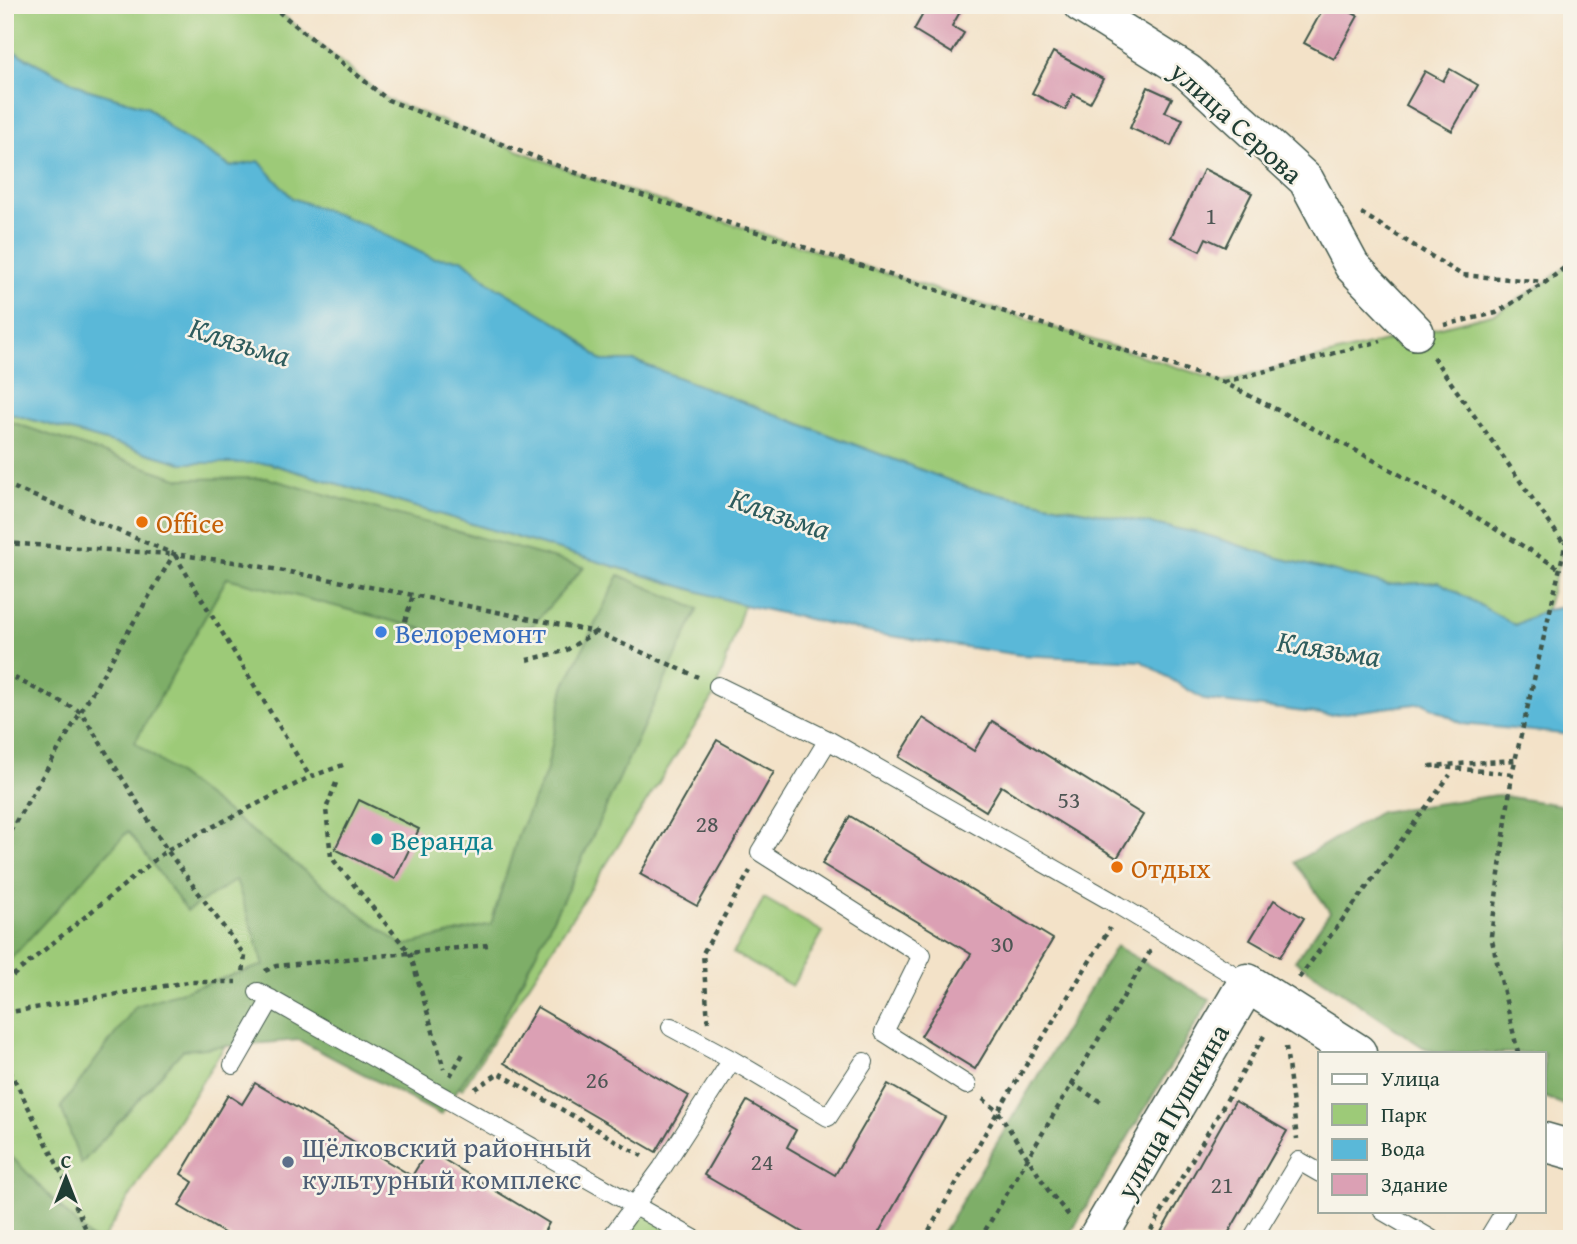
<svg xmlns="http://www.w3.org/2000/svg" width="1577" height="1244" font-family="'Gentium Book Plus',serif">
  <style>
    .green { fill: #9dca78; stroke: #5e8456; stroke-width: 2 }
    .forest { fill: #7eae68; stroke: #4e764e; stroke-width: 2 }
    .water { fill: #5ab8d8; stroke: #3c7a86; stroke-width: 2 }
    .building { fill: #dba0b4 }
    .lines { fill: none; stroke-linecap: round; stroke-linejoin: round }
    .service-casing { stroke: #3f564a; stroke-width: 20 }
    .minor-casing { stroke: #3f564a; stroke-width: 38 }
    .tertiary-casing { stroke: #3f564a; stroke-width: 41 }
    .path { stroke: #3f564a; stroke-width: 4.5; stroke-dasharray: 5 5; stroke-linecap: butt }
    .service { stroke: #fff; stroke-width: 18 }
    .minor { stroke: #fff; stroke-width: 35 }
    .tertiary { stroke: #fff; stroke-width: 38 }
    .food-dot { fill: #e8710a; stroke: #f7f3e8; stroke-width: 2.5 }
    .shop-dot { fill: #3f7fe0; stroke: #f7f3e8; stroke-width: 2.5 }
    .culture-dot { fill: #0f9aa8; stroke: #f7f3e8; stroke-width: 2.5 }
    .service-dot { fill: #5c6f8a; stroke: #f7f3e8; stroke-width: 2.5 }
    .labels { text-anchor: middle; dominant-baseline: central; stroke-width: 5; stroke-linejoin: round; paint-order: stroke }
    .number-label { font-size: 24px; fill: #4e5654 }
    .street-label { font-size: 28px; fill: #1f3d34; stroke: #f7f3e8 }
    .food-label { font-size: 28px; fill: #c56008; stroke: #f7f3e8; text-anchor: start }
    .shop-label { font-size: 28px; fill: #366cbe; stroke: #f7f3e8; text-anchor: start }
    .culture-label { font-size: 28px; fill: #0d838f; stroke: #f7f3e8; text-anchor: start }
    .service-label { font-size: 28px; fill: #4e5e75; stroke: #f7f3e8; text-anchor: start }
    .water-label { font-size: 30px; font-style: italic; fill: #2e5c5d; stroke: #f7f3e8 }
  </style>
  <rect width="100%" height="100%" fill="#f7f3e8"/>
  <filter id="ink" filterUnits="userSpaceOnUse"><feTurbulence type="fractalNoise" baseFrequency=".0143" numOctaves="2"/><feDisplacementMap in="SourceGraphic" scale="14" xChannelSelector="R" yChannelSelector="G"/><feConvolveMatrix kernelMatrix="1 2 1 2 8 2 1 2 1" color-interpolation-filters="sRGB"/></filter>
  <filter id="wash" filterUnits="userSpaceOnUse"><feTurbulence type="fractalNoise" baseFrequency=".00686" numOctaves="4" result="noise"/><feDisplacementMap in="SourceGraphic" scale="28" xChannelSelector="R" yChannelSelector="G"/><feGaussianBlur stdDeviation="1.57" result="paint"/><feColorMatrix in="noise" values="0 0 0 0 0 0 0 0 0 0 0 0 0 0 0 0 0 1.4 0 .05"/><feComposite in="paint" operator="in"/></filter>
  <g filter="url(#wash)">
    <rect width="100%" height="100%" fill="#f3e2c8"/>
    <path class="green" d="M5,5H281L279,12L388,100L592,179L1223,382L1496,313L1546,282L1572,262V516L1546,610L1515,625L1439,582L1388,585L1279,558L1203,534L969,488L635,361H602L566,328L490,283L462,259H432L365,225L292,198L259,161L232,167L177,134L147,107L86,89L5,47Z
      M5,412L182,463H267L744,605L718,686L711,701L462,1089L268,977L103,1239H5Z
      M764,898L823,932L792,986L733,953Z
      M636,1206L694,1239H610Z"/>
    <path class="forest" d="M5,420L180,479L267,478L584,567L531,627L453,637L227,578L135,742L403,946L491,924L519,832L546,773L564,687L619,575L698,609L568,889L499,1026L441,1115L299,1040L183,1050L81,1164L61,1107L136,1006L264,965L236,880L187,911L128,831L5,965Z
      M1497,795L1560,805L1572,812V1108L1544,1097V1053H1438L1423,1047L1295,961L1330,912L1295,862L1380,812Z
      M1116,946L1210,1000L1067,1239H939Z
      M5,1146L8,1153L91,1239H5Z"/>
    <path class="water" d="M5,47L86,89L147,107L177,134L231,167L259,161L292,198L365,225L432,258L462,259L490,283L566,328L602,361H635L969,488L1203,534L1279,558L1388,585L1439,582L1515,625L1546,610L1572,606V735L1463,724L1423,703L1329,715L1205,700L1141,661L1020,655L877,634L744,605L268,463H182L5,412Z"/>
    <g id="blocks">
      <path class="building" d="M928,5H964L952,26L964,33L952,53L914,30Z
        M1325,5H1338L1358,16L1334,59L1304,43Z
        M1053,52L1103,79L1090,103L1073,94L1065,110L1032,93Z
        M1450,69L1478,85L1452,131L1406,105L1425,71L1443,81Z
        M1148,87L1172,98L1165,112L1183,119L1171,146L1130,128Z
        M1204,169L1252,193L1225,247L1206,238L1200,251L1171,237Z
        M923,718L974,751L992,721L1143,815L1117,858L1001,786L986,811L899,757Z
        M717,740L774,772L697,906L640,874Z
        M359,800L419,829L395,879L335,849Z
        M850,816L1053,939L975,1069L921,1036L971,954L822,864Z
        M1274,900L1304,918L1280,957L1250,940Z
        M537,1007L689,1096L656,1152L504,1063Z
        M255,1083L412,1176L428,1150L549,1223L540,1239H234L179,1206L193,1182L181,1174L228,1095L242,1104Z
        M888,1084L945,1117L875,1239H814L704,1175L747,1101L796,1130L787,1147L835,1175Z
        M1235,1101L1287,1131L1225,1239H1157Z"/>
    </g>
  </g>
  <g filter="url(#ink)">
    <use href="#blocks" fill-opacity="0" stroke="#3f564a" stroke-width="2"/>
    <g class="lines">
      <g class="service-casing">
        <path id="service" d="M718,686L828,740L1118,905L1247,983
          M828,740L760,852L922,955L884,1032L967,1085
          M258,992L694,1239
          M671,1027L732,1060
          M233,1065L271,999
          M1383,1211L1431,1239
          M610,1239L662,1168L732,1060L828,1117L864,1062
          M1252,1239L1299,1161L1320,1173
          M1488,1239L1505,1211"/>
      </g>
      <g class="minor-casing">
        <path id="minor" d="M1081,5L1188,72L1306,180L1352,266L1416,332"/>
      </g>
      <g class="tertiary-casing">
        <path id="tertiary" d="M1544,1142L1572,1150
          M1097,1239L1247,983L1357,1053"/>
      </g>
      <path class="path" d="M249,5L279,12L388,100L592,179L1223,382L1355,450L1476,517L1560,569
        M1361,213L1462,275L1545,282
        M1444,325L1496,313L1546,282L1572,262
        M1433,357L1565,545
        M1224,382L1381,341
        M5,484L174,554L241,563L413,595L596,632L698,677
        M5,543L170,554
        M175,555L310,777
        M402,631L413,595
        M527,660L565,651L595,632
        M5,673L81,712L167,850L245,956L243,974
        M1512,774L1431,766L1515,760
        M336,783L326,809L331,857L410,953L444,1069
        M5,840L174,554
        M265,971L276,966L489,945
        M1299,978L1450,775
        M5,982L167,850L310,777L343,765
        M5,1013L188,982H236
        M708,1022L703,953L750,871
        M1286,1047L1297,1139
        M1518,1053L1491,936L1512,774L1572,516
        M5,1061L64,1178L90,1239
        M450,1076L463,1054
        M1071,1083L1101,1102
        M475,1089L499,1073L642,1156
        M983,1099L998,1111L1048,1190L1071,1218
        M924,1239L998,1111L1110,928
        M980,1239L1151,950
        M1146,1239L1265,1034"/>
      <use href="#service" class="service"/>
      <use href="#minor" class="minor"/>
      <use href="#tertiary" class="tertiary"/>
    </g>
  </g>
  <g class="food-dot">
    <circle cx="142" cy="522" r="7"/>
    <circle cx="1117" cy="867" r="7"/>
  </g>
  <circle class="shop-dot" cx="381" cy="632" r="7"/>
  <circle class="culture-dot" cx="377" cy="839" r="7"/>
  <circle class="service-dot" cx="288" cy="1162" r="7"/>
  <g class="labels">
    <g class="number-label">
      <text x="1211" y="215">1</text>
      <text x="1069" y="799">53</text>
      <text x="707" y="823">28</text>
      <text x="1002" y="943">30</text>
      <text x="597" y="1079">26</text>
      <text x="762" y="1161">24</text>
      <text x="1222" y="1184">21</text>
    </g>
    <g class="street-label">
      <text transform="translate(1237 122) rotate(42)">улица Серова</text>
      <text transform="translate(1172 1111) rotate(-60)">улица Пушкина</text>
    </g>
    <g class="food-label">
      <text x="156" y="522">Office</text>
      <text x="1131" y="867">Отдых</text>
    </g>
    <g class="shop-label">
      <text x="395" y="632">Велоремонт</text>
    </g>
    <g class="culture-label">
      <text x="391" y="839">Веранда</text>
    </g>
    <g class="service-label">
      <text x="302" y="1146">Щёлковский районный<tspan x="302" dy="32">культурный комплекс</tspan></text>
    </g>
    <g class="water-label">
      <text transform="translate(240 341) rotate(17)">Клязьма</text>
      <text transform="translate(780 513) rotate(19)">Клязьма</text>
      <text transform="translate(1329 648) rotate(9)">Клязьма</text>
    </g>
  </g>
  <rect width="1577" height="1244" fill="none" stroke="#f7f3e8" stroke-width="28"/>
  <rect x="1318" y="1052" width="228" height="161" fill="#f7f3e8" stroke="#a1aaa0" stroke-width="2"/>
  <rect x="1332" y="1074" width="35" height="10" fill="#ffffff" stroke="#a1aaa0" stroke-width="2"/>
  <text x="1381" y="1086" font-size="21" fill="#1f3d34">Улица</text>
  <rect x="1332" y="1104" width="35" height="21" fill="#9dca78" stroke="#a1aaa0" stroke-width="2"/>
  <text x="1381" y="1122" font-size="21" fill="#1f3d34">Парк</text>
  <rect x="1332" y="1139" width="35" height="21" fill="#5ab8d8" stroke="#a1aaa0" stroke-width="2"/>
  <text x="1381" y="1156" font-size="21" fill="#1f3d34">Вода</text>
  <rect x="1332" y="1174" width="35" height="21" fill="#dba0b4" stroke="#a1aaa0" stroke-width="2"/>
  <text x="1381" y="1192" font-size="21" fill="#1f3d34">Здание</text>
  <g transform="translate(66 1178)" stroke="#f7f3e8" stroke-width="5" paint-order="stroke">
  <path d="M0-5L12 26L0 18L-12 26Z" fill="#1f3d34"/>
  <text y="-10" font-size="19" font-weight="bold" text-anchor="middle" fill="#1f3d34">С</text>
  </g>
</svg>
